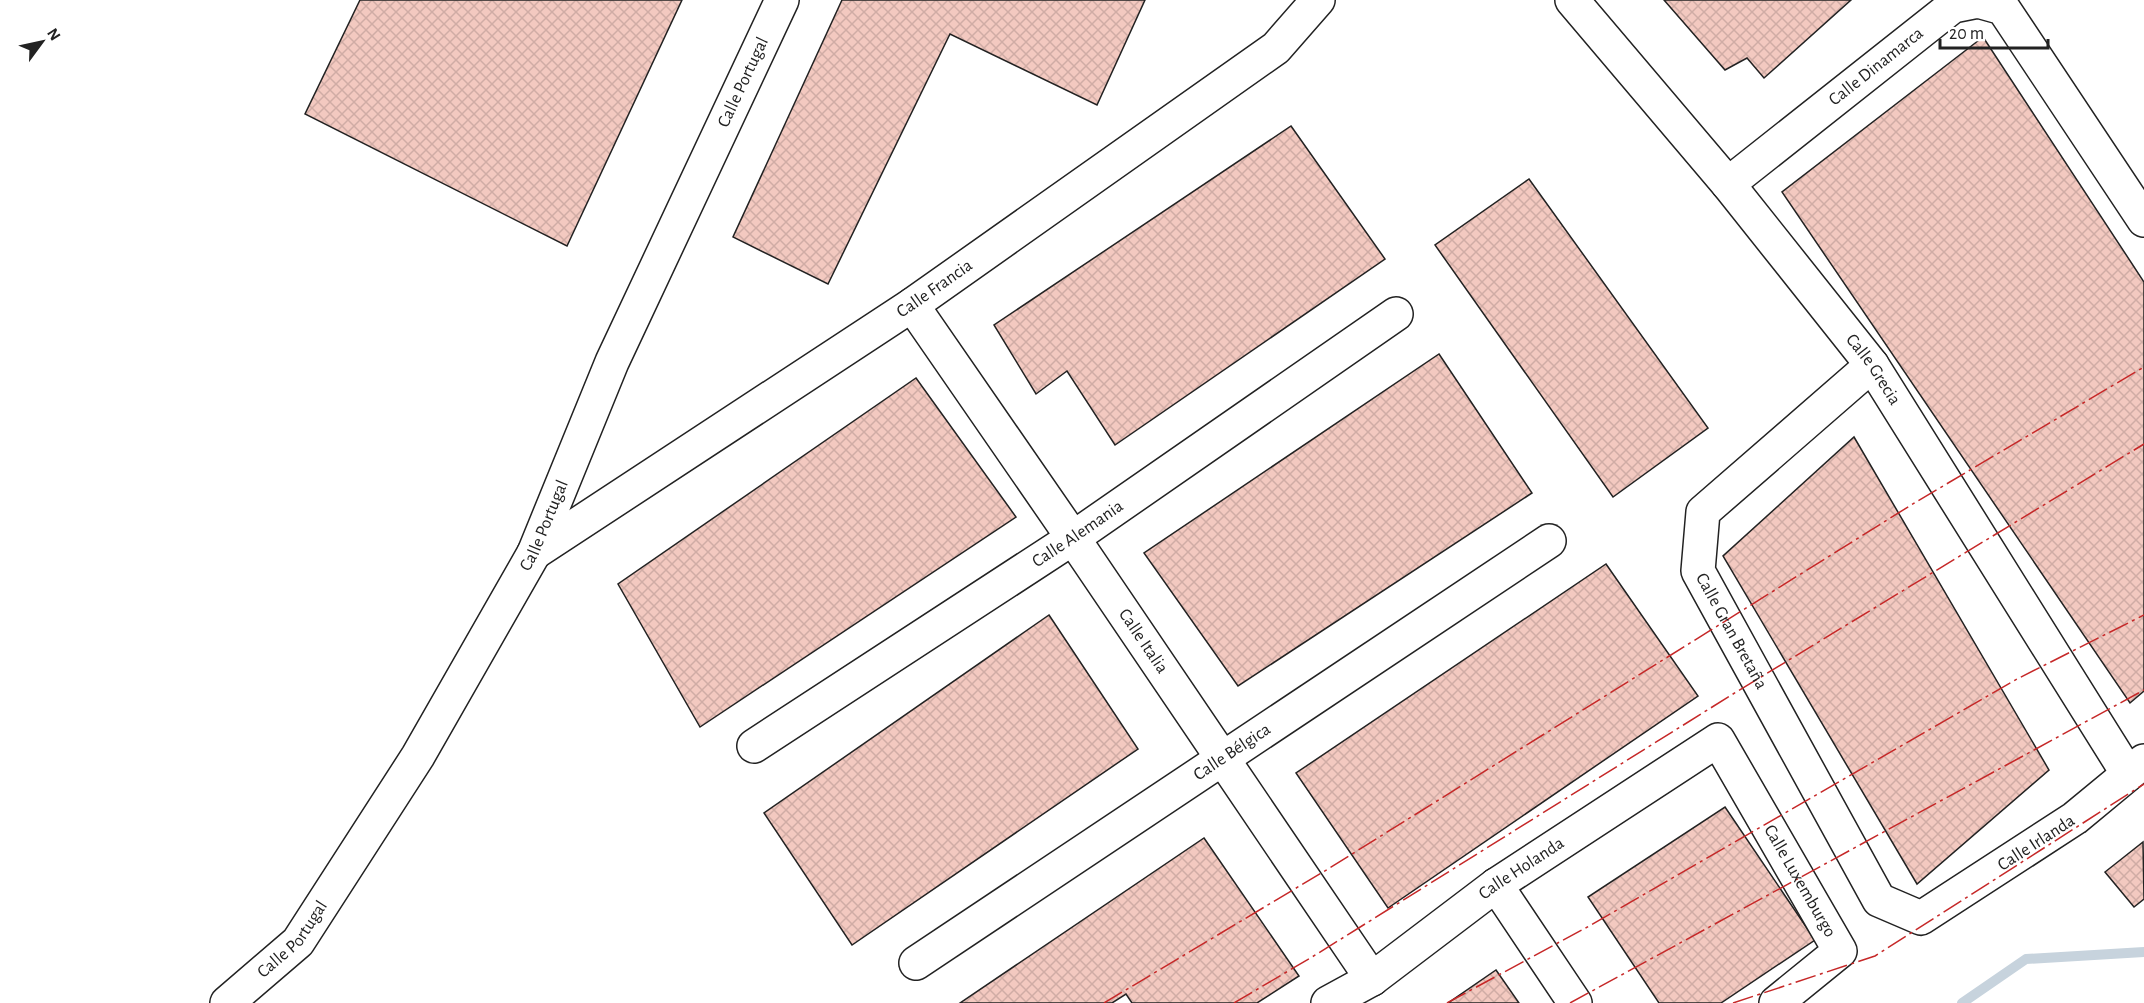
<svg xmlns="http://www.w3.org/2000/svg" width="2144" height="1003" font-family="'Alegreya Sans',sans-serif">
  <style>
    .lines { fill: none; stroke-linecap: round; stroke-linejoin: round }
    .stream { stroke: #c7d3dd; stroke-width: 10 }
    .building { fill: url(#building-cross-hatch); stroke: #222; stroke-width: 1.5 }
    .minor-casing { stroke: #222; stroke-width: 36 }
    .minor { stroke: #fff; stroke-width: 33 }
    .power { stroke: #c62828; stroke-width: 1.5; stroke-dasharray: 21 4.5 3 4.5; stroke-linecap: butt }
    .labels { text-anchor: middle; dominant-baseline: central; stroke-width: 4.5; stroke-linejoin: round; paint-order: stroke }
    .street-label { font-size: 18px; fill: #222; stroke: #fff }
  </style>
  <defs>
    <pattern id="building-cross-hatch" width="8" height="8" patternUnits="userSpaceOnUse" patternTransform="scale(1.5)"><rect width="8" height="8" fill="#f3c9c0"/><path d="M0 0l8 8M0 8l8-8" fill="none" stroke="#d0aca5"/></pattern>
  </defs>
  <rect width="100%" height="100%" fill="#fff"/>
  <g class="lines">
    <path class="stream" d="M1962,1003L2026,959L2144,952"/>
  </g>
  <path class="building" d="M360,0H682L567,246L305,114Z
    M842,0H1145L1097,105L950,34L828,284L733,237Z
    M1664,0H1851L1764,78L1747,58L1725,70Z
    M1983,37L2144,282V691L2130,703L1782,192Z
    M1291,126L1385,259L1115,445L1067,371L1036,394L994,325Z
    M1529,179L1708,428L1613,497L1435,245Z
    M1439,354L1532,493L1238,686L1144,553Z
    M916,378L1016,517L700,727L618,584Z
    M1854,437L2049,770L1917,884L1723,556Z
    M1606,564L1698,696L1388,908L1296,773Z
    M1049,615L1138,749L852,945L764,813Z
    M1725,807L1815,940L1721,1003H1659L1588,897Z
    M1204,838L1299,976L1257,1003H1132L1126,994L1112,1003H960Z
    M2143,842L2144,899L2134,907L2105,872Z
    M1496,970L1519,1003H1448Z"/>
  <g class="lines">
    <g class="minor-casing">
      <g id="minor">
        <path id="s1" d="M1572,0L1728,184L1872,365L2128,774"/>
        <path id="s2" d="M1728,184L1953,6L1978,1L2003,8L2144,220"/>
        <path id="s3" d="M912,305L1073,538L1372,979"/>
        <path id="s4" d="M1872,365L1703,512L1698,571L1879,900L1921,918L2075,818L2144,761"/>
        <path id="s5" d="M534,553L912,305L1276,48L1318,0"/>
        <path id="s6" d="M754,746L1073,538L1396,314"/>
        <path d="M1496,885L1575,1003"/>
        <path id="s7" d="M916,963L1549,541"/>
        <path id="s8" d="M227,1003L298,942L418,756L534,553L612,362L782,0"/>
        <path id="s9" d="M1328,1003L1372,979L1496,885L1718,740L1840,951L1776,1003"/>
      </g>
    </g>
    <use href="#minor" class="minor"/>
    <path class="power" d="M1104,1003L1328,869L1916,502L2144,367
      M1234,1003L1317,954L1733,694L2144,444
      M1447,1003L1591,925L2017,679L2144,615
      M1570,1003L2144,690
      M1733,1003L1875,956L2144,784"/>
  </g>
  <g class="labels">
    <g class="street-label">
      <text stroke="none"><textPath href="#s2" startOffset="189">Calle Dinamarca</textPath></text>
      <text stroke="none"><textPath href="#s8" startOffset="1064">Calle Portugal</textPath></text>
      <text stroke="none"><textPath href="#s5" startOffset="480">Calle Francia</textPath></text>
      <text stroke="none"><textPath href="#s1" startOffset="477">Calle Grecia</textPath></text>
      <text stroke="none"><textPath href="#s8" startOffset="578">Calle Portugal</textPath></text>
      <text stroke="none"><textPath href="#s6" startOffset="387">Calle Alemania</textPath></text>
      <text stroke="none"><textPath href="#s4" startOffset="352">Calle Gran Bretaña</textPath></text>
      <text stroke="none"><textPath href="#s3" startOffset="408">Calle Italia</textPath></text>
      <text stroke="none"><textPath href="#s7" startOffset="380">Calle Bélgica</textPath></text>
      <text stroke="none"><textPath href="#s4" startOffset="842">Calle Irlanda</textPath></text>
      <text stroke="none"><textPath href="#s9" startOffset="236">Calle Holanda</textPath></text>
      <text stroke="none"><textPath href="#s9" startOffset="634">Calle Luxemburgo</textPath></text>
      <text stroke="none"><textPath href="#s8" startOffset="92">Calle Portugal</textPath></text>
    </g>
  </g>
  <g transform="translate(42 42) rotate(57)" stroke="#ffffff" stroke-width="4.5" paint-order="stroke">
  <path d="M0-4.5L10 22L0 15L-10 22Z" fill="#222222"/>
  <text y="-9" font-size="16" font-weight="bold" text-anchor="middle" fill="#222222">N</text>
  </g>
  <path d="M1940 39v9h108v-9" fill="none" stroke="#222222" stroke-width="3"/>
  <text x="1949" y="39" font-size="18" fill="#222222" stroke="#ffffff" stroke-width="4.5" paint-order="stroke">20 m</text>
</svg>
